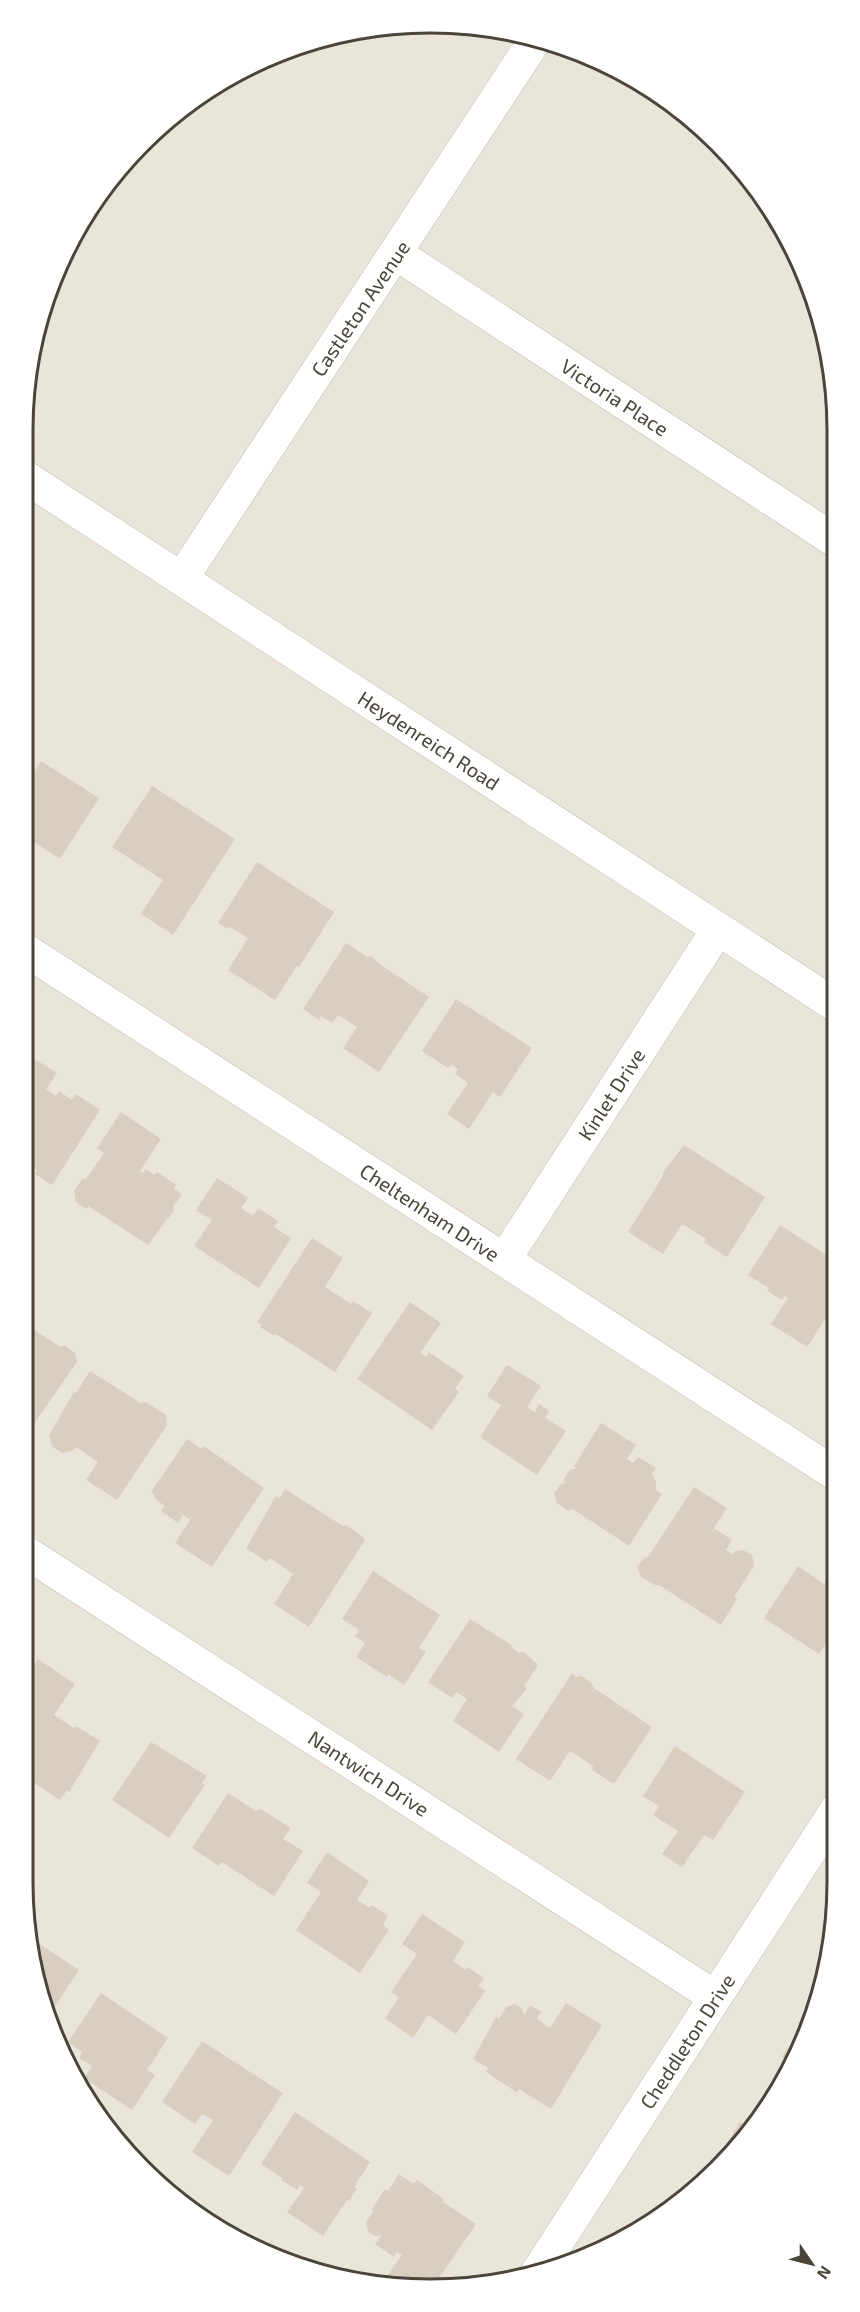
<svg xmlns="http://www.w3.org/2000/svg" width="860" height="2312" font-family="'Exo 2',sans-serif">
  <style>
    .residential { fill: #eae5da }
    .building { fill: #d8cfc1 }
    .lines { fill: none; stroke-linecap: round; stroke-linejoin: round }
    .street-casing { stroke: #c2bbae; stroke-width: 34 }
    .street { stroke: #fff; stroke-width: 33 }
    .labels { text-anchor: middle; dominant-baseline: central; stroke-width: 4.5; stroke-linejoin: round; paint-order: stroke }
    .street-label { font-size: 20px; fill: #4b4439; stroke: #fff }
    .rim { fill: none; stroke: #4b4439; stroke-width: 3 }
  </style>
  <rect width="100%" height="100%" fill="#f6f3ec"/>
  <path class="residential" d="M457,23L536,36L656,91L737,162L796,250L834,376L837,1882L824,1988L795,2063L753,2130L656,2221L586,2258L510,2282L376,2286L299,2268L227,2235L123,2150L77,2085L44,2013L23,1882L22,430L36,324L65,249L107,182L162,123L227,77L299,44L377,26Z"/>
  <path class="building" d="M41,761L99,798L60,859L35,843L33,846L22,839V790Z
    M152,786L235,839L173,935L141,914L163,880L112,847Z
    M257,862L334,912L299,967L297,966L275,1000L228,970L248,938L230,927L228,929L218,923Z
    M346,943L367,957L371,956L381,965L429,997L379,1072L343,1048L357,1027L338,1015L332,1023L321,1016L319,1020L303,1009Z
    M456,999L532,1048L500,1097L493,1092L469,1129L447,1114L468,1083L455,1074L458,1069L451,1064L448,1068L422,1051Z
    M23,1052L57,1073L46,1089L56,1096L59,1091L72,1100L76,1094L100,1110L52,1185L35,1174L37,1170L22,1161Z
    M121,1112L161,1139L140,1171L143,1173L146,1169L154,1175L157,1172L176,1185L174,1189L182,1194L172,1208L175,1209L148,1245L88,1206L87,1209L76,1202L74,1191L82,1179H86L104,1153L97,1148Z
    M684,1145L765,1197L727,1257L704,1242L706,1239L682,1224L663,1254L628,1232L663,1176V1172Z
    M217,1178L248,1198L241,1208L253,1216L258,1208L278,1221L274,1227L291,1238L259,1288L194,1246L212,1220L196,1210Z
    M780,1225L836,1261V1312L835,1314L830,1312L807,1347L771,1324L788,1298L784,1296L782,1300L767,1291L769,1288L748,1275Z
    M312,1238L343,1258L325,1287L351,1304L353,1301L372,1313L335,1372L276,1334L273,1335L260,1327L262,1325L257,1322Z
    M410,1302L441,1323L420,1353L426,1357L429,1352L464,1376L455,1389L459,1392L432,1430L357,1379Z
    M22,1322L59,1346H66L75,1353L77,1362L22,1441Z
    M507,1365L541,1386L527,1407L535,1412L539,1404L549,1411L545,1418L566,1431L537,1475L480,1437L501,1405L487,1396Z
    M90,1371L141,1403L146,1402L166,1415L167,1425L117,1500L86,1480L98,1462L76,1447L74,1450L62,1453L52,1446L49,1435L74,1392L76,1393Z
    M601,1423L636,1445L627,1459L633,1463L638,1457L656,1468L652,1474L656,1482V1490L662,1494L629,1546L573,1509L569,1511L557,1503L554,1493L561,1484L565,1483L564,1479L570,1470L577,1468L574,1466Z
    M187,1439L202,1449L204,1446L264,1488L212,1567L175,1543L190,1520L183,1515L178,1523L161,1511L165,1506L155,1499L154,1494L151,1492Z
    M694,1487L727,1508L714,1528L732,1540L726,1550L733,1555L736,1551L743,1550L752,1555L754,1566L734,1597L737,1599L721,1625L659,1585H655L641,1577L637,1567L644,1558L648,1557Z
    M285,1489L343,1526L346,1525L358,1533L365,1540L309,1627L274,1604L293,1574L270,1558L267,1562L246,1548L276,1496L280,1498Z
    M798,1566L824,1584L831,1573L837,1577V1627L819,1654L764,1618Z
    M373,1571L440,1615L419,1648L426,1652L404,1685L388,1674L387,1677L356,1657L365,1643L355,1636L359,1630L342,1619Z
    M470,1619L513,1646L512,1648L519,1653L523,1651L538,1665L525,1685L526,1690L512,1706L524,1714L499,1752L453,1721L467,1699L456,1692L452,1698L428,1682Z
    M38,1659L75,1684L54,1715L74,1728L76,1726L100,1741L69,1792L67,1790L60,1800L22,1775V1682Z
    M572,1673L576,1677L581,1676L591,1683L594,1688L652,1727L614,1784L592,1770L593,1766L570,1751L550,1781L516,1759Z
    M151,1742L207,1776L202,1783L205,1785L169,1838L112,1800Z
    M675,1746L745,1792L713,1840L704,1835L682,1867L662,1854L678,1831L653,1815L659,1806L643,1796Z
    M228,1793L256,1811L259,1808L291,1828L283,1839L303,1851L274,1896L222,1862L219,1866L192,1848Z
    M327,1852L369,1881L357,1900L370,1908L372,1905L388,1916L383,1925L389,1930L360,1973L296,1930L321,1892L307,1883Z
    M422,1914L465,1942L453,1961L465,1970L467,1967L484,1978L478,1986L485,1991L456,2034L428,2015L413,2038L385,2018L399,1997L391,1992L417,1954L402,1944Z
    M32,1939L79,1970L52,2011L56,2014L49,2025L44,2013Z
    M101,1993L168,2038L147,2070L155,2075L132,2110L84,2078L92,2066L79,2058L82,2052L68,2042Z
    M566,2003L602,2025L551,2109L519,2089L516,2092L486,2072L488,2068L473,2059L496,2017L499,2019L506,2007L515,2004L522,2008L524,2015L530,2005L541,2012L537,2019L550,2028Z
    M804,2024L809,2027L794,2065L782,2057Z
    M202,2041L283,2093L229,2176L192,2152L213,2120L202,2114L195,2124L162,2102Z
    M295,2112L370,2162L354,2187L357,2188L349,2201L347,2200L323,2236L287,2212L304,2188L300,2185L297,2190L281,2180L282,2178L261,2164Z
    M740,2122L753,2130L724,2158L720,2155Z
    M399,2174L414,2184L417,2180L444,2199L443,2202L476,2224L435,2284L400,2285L387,2276L402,2255L397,2252L394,2257L375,2244L381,2236H375L368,2232L366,2222L374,2210L372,2209L385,2189L388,2191Z"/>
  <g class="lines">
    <g class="street-casing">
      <path id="street" d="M397,254L834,540
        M22,475L835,1005
        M182,578L537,37
        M22,948L837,1475
        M504,1260L718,929
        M22,1550L715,1997
        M537,2273L837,1809"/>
    </g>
    <use href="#street" class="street"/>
  </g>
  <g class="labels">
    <g class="street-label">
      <text transform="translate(360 308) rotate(-56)">Castleton Avenue</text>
      <text transform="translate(615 397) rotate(33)">Victoria Place</text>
      <text transform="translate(429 740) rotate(33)">Heydenreich Road</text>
      <text transform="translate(611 1094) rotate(-57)">Kinlet Drive</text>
      <text transform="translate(430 1212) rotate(33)">Cheltenham Drive</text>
      <text transform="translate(369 1773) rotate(33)">Nantwich Drive</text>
      <text transform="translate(687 2041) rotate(-57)">Cheddleton Drive</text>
    </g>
  </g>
  <path d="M0 0H860V2312H0ZM430 33H430A397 397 0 0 1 827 430V1882A397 397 0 0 1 430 2279H430A397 397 0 0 1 33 1882V430A397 397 0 0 1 430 33Z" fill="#fff" fill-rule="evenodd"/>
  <path class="rim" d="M430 33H430A397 397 0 0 1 827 430V1882A397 397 0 0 1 430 2279H430A397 397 0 0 1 33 1882V430A397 397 0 0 1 430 33Z"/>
  <g transform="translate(812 2264) rotate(125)" stroke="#ffffff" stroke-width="4.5" paint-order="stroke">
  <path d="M0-4.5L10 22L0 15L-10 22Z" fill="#4b4439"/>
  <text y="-9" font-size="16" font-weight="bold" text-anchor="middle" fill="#4b4439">N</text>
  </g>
</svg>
